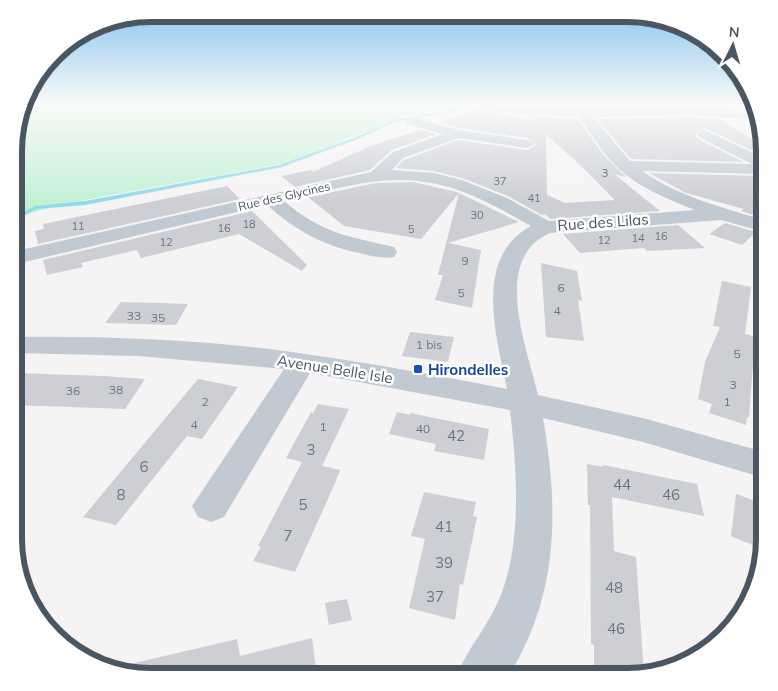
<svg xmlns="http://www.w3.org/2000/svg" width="778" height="691" font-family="Mulish,sans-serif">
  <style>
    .green { fill: #c3f1d5 }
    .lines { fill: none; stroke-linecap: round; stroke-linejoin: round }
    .stream { fill: #90daee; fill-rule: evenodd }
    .building { fill: #cdcfd5; fill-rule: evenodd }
    .minor { fill: #c1cad2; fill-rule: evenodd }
    .transit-dot { fill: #1a4fb4; stroke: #fff; stroke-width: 2 }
    .labels { text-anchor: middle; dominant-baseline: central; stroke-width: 5; stroke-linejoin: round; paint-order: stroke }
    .far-number-label { font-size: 11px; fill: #6b747e }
    .far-street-label { font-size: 12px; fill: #4a5661; stroke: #fff }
    .number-label { font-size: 12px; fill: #6b747e }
    .street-label { font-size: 15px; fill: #4a5661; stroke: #fff }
    .transit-label { font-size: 15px; font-weight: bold; fill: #164399; stroke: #fff; text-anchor: start }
    .near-number-label { font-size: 15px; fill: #6b747e }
    .rim { fill: none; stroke: #4a5661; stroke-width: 6 }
  </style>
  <rect width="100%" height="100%" fill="#f5f3f3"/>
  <path class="green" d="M24,104H477L402,117L291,162L89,199L41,210L16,218V125Z"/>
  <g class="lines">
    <path class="stream" d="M464,104H468L457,111L395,122L358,139L282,167L85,205L37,209L16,219V215L36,206L85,201L279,165L356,137L393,120L456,109Z"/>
  </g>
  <path class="building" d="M515,104H696L698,106L554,107Z
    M475,109L532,120L527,116L578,119L605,157L626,177L614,174L660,211L550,219L545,214L542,215L508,196L462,178L434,171L396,168L404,160L458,140L527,150L536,145L527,138L458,128L440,122ZM546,134L580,165L615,200L565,203L547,195Z
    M690,117L720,119L764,147V156L705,128L695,134L698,139L744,162L631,159L597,119Z
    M421,130L437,134L392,150L370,170L295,187L281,176L311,170L313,172L373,145Z
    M649,173L764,176V218L741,211L744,209L686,193Z
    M413,182L457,192L519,222L448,243L481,250L472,308L435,300L443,275H438L459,193L421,239L344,226L308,197L376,183Z
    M227,186L240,199L38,244L35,231L44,229L43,224Z
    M252,211L307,265L302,271L239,234L141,258L137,250L81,263L83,267L47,275L43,260Z
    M725,223L756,232L742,245L709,234Z
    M678,225L705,248L647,251L644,248L580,253L563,234Z
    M541,263L577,271L582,301L578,300L584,341L546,337Z
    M722,281L751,287L745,334L755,337L749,418L747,417L746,425L709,413L712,404L698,399L705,362L720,327L713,326Z
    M121,302L160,303L188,304L176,325L105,323Z
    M410,332L454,337L448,362L402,356Z
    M15,373L104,376L145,379L125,409L15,405Z
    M198,379L238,387L202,439L187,436L116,525L83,517Z
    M318,404L349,409L322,466L340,470L336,481L295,572L253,561L261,547L258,546L302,462L286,458L311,412L313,413Z
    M397,412L410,415V413L489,429L484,460L434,451L436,444L389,434Z
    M587,464L603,467V465L697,484L704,516L612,497L614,551L636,557L644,675L636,677L594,666V645L591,644L590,505H588Z
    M424,492L476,502L473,516L477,517L463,585L460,584L455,620L409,608L425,539L411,536Z
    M736,494L764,504L762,549L731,536Z
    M347,599L352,620L329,625L325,603Z
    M312,638L317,677H151L109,669L237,639L240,656Z"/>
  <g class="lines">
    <path class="minor" d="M482,104L554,109L690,107L757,112L758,120L690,115L593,117L630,161L752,164L699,137L697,134L704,130L764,158V174L642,171C678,196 723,208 764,220V232L721,220L550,233C490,259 528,350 538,395L643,418L764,452V478L643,442L543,418C559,510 559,595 508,677H456C466,651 485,630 497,604C523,549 517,469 510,410L310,373L224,517L211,522L198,517L192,506L284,369L138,356L15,353V337C97,336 179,339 261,348C343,358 425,373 507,389C497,338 472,258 531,226C500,209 467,189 432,183C382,173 333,190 284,201C323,234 347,236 394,247L397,252L394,257C382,259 371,256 359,253C322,245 295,230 267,205L16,264V251L371,172L393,152L443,134L407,124L405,121L412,117L458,130L527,140L534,144L527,148L458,138L403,158L392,170L434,173L462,180L507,198L549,221L695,210C665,198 634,186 611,161C599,148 590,131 579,117L520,114L483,109Z"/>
  </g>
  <linearGradient id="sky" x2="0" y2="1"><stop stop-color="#85c3ea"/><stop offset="0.52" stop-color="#fafafa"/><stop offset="1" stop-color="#fafafa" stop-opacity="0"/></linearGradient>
  <rect width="778" height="201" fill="url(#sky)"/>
  <rect class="transit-dot" x="413" y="364" width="10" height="10" rx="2.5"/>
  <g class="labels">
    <g class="far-number-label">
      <text x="605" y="173">3</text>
      <text x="500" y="181">37</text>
      <text x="534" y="198">41</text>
      <text x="477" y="215">30</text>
      <text x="249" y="224">18</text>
      <text x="78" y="226">11</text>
      <text x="224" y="228">16</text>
      <text x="411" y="229">5</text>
      <text x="661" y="236">16</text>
      <text x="638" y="238">14</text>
      <text x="604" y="240">12</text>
      <text x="166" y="242">12</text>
    </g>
    <g class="far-street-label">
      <text transform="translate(284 196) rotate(-13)">Rue des Glycines</text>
    </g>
    <g class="number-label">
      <text x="465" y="260">9</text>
      <text x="561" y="287">6</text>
      <text x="461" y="292">5</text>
      <text x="557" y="310">4</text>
      <text x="134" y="315">33</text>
      <text x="158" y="317">35</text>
      <text x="429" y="344">1 bis</text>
      <text x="737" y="353">5</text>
      <text x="733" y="384">3</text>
      <text x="116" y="389">38</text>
      <text x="73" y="390">36</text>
      <text x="205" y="401">2</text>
      <text x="727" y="401">1</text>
      <text x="194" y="424">4</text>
      <text x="323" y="426">1</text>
      <text x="423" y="428">40</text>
    </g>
    <g class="street-label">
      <text transform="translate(603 222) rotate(-4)">Rue des Lilas</text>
      <text transform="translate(335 369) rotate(9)">Avenue Belle Isle</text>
    </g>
    <g class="transit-label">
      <text x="428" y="369">Hirondelles</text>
    </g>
    <g class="near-number-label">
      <text x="456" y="435">42</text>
      <text x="311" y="449">3</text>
      <text x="144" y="466">6</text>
      <text x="622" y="484">44</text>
      <text x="121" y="494">8</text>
      <text x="671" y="494">46</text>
      <text x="303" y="504">5</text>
      <text x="444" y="526">41</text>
      <text x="288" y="535">7</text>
      <text x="444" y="562">39</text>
      <text x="614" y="587">48</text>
      <text x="435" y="596">37</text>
      <text x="616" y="628">46</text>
    </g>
  </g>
  <path d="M0 0H778V691H0ZM151 22H627A129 129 0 0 1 756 151V539A129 129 0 0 1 627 668H151A129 129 0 0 1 22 539V151A129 129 0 0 1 151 22Z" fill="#fff" fill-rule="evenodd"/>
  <path class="rim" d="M151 22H627A129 129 0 0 1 756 151V539A129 129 0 0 1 627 668H151A129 129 0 0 1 22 539V151A129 129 0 0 1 151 22Z"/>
  <g transform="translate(733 45) rotate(5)" stroke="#ffffff" stroke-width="4" paint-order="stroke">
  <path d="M0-4L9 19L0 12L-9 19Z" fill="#4a5661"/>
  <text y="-8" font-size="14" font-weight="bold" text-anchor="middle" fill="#4a5661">N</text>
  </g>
</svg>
